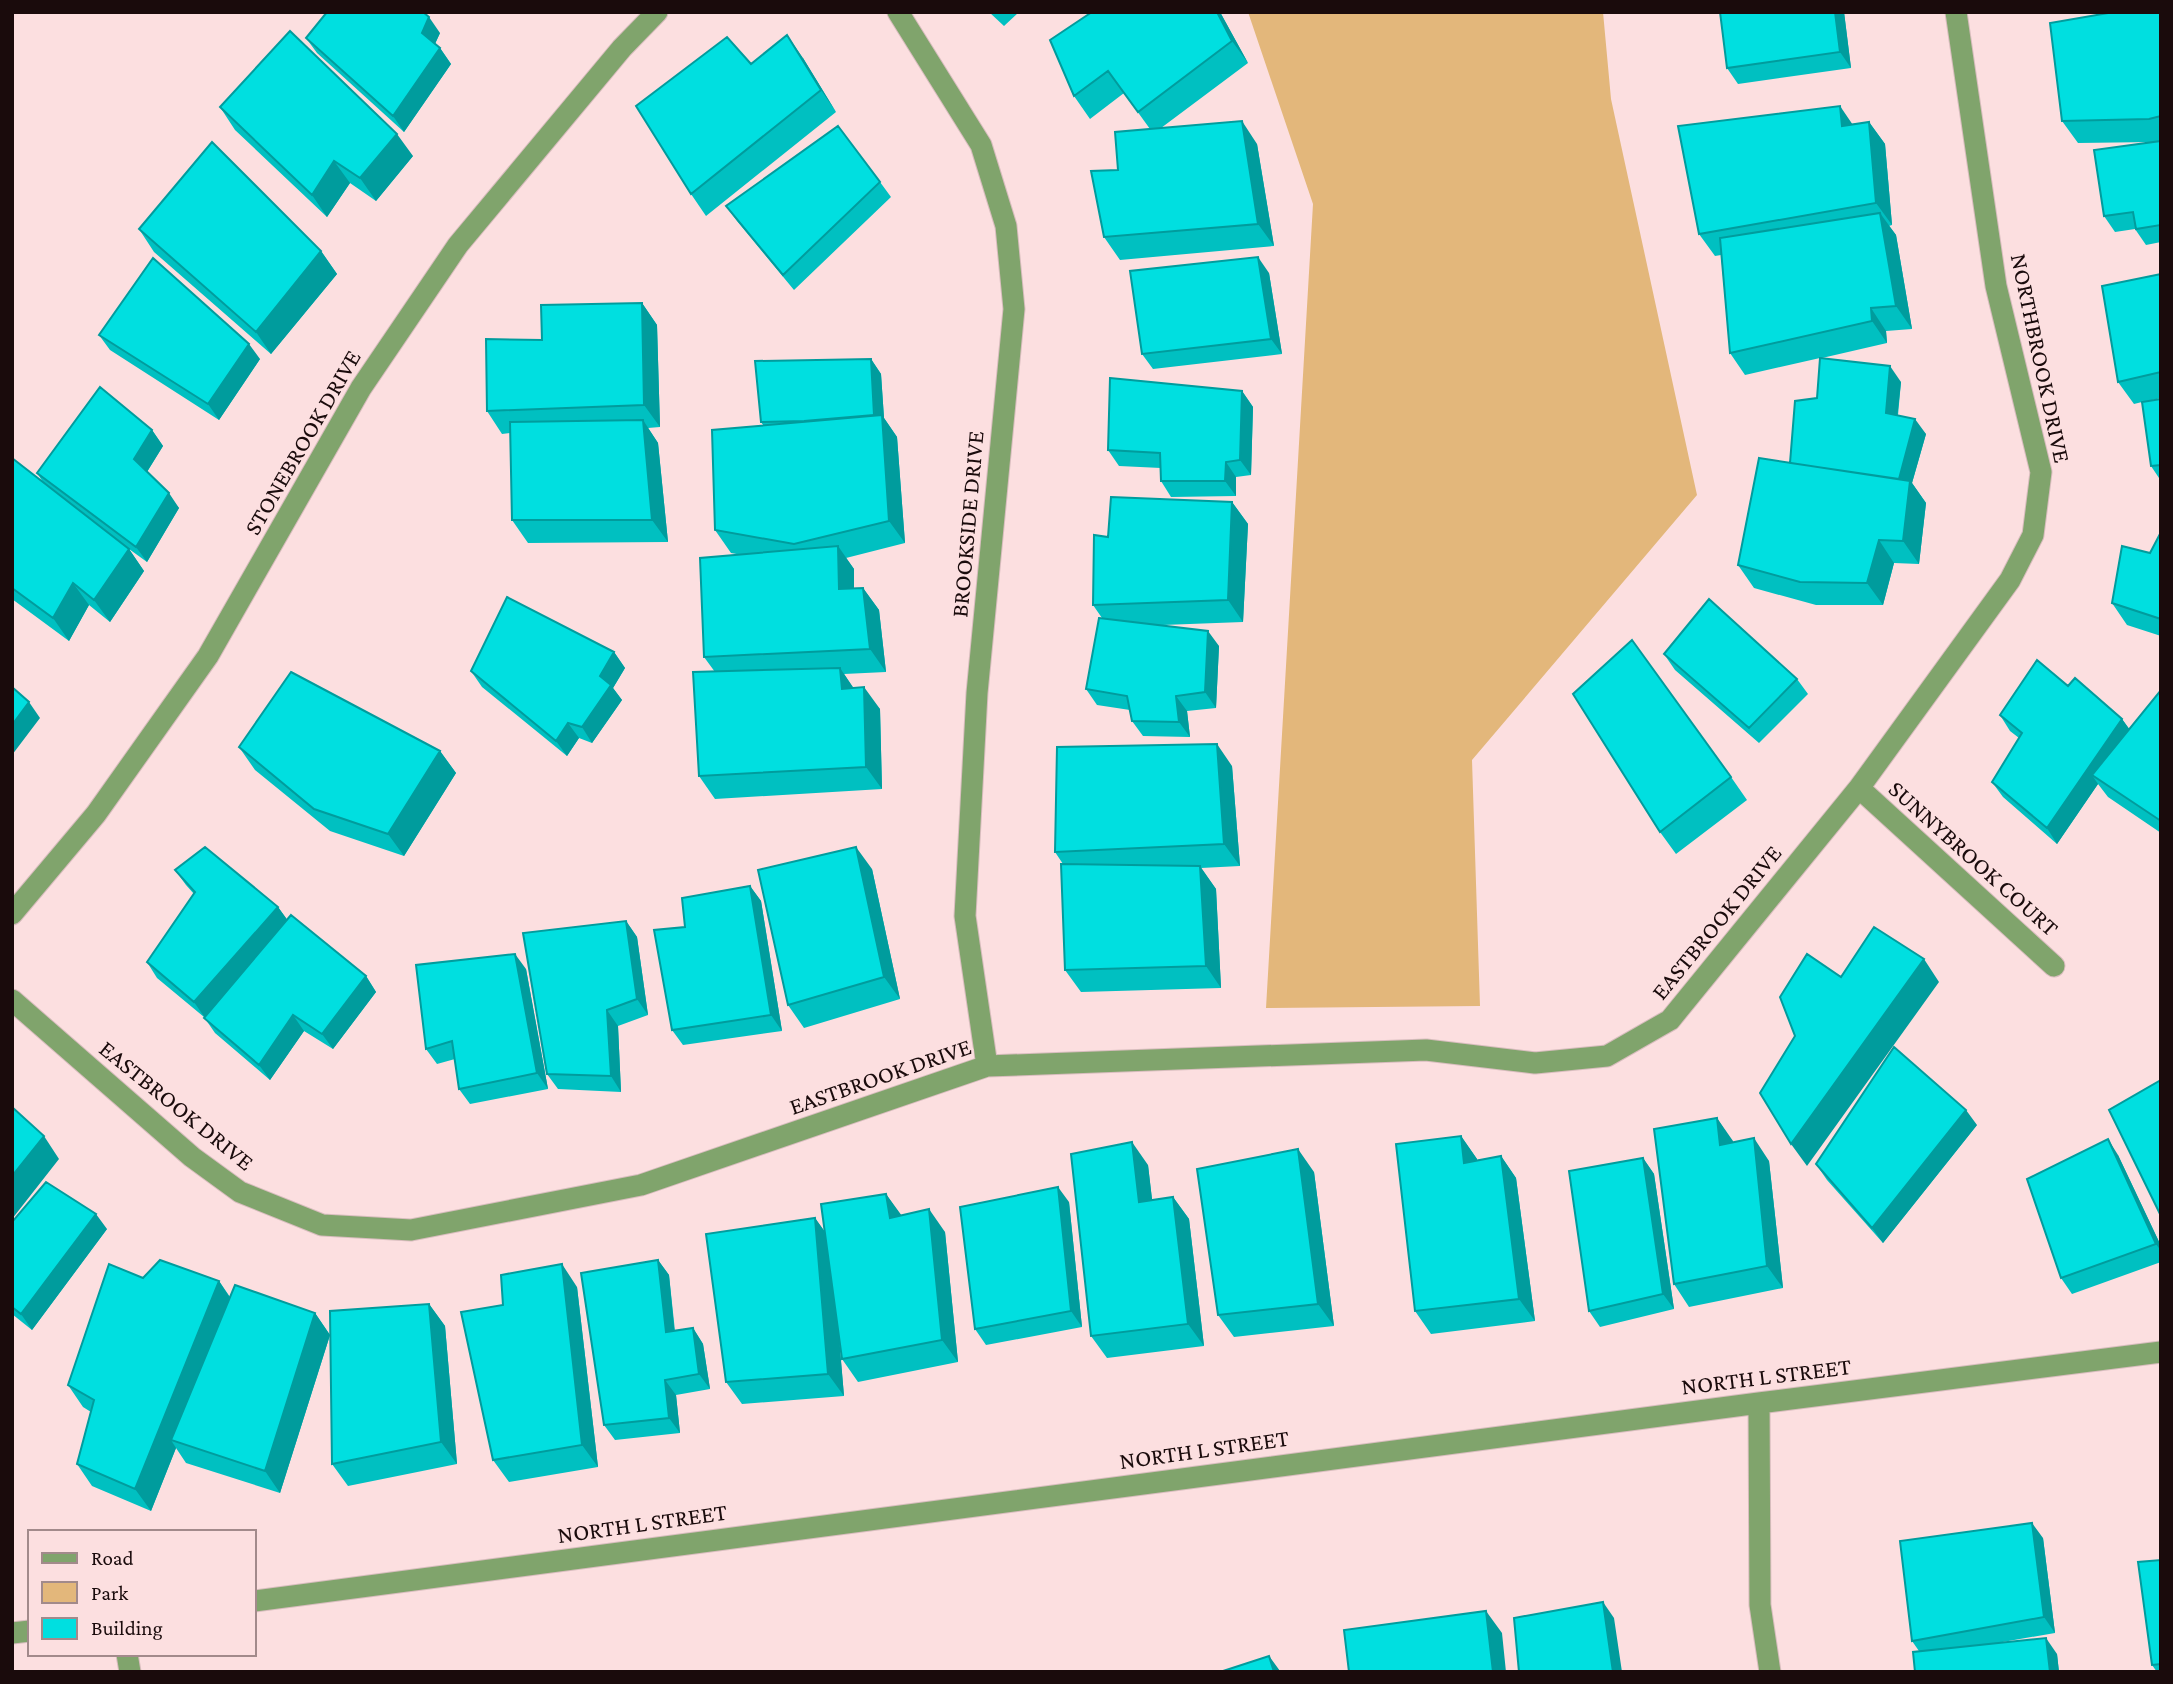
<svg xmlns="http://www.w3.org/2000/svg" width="2173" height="1684" font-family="'Crimson Pro',serif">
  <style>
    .green { fill: #e3b77b }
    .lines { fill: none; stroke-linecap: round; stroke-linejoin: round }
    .minor-casing { stroke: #d8bdbe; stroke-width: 23 }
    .minor { stroke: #80a46c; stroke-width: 21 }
    .wall { fill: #00c0c1 }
    .shaded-wall { fill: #009c9d }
    .building { fill: #00dfe0; stroke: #009c9d; stroke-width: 2 }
    .labels { text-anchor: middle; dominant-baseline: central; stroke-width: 5; stroke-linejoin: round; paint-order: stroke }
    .street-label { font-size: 24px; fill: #1a0b0c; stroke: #fcdfe0 }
  </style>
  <rect width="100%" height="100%" fill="#fcdfe0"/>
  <path class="green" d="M1248,12H1603L1611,99L1697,495L1472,760L1480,1006L1266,1008L1313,204Z"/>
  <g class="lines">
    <g class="minor-casing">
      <path id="minor" d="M898,12L981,145L1006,226L1014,309L977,693L965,916L987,1066
        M1859,788L2054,966
        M12,914L96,814L208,656L361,388L458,245L622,48L657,12
        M12,1000L192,1157L240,1192L322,1225L411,1230L641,1185L987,1066L1426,1050L1535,1063L1607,1056L1670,1020L1859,788L2010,580L2033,535L2041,472L1996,286L1956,12
        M1759,1403L1760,1605L1770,1672
        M254,1601L1759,1403L2161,1352
        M12,1633L30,1631
        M127,1654L130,1672"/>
    </g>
    <use href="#minor" class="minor"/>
  </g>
  <path class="wall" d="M989,12H1019L1004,26Z
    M1220,12L1248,63L1161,128L1257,144L1274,246L1120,260L1104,237L1118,170L1150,129L1124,93L1090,119L1074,96L1050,40Z
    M1720,12H1844L1851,68L1738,84L1727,68Z
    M2161,12V242L2146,245L2135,229L2115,232L2104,216L2153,142L2078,143L2062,121Z
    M440,33L435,44L440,48L451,64L404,132L317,53L306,38Z
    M803,58L836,112L706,216L691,194L751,64Z
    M220,107L413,156L376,201L350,183L327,217L235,130Z
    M1869,122L1885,144L1892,225L1889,226L1896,235L1912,329L1886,331L1887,343L1822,358L1901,382L1898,415L1926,434L1912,483L1926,503L1919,564L1894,563L1883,605H1816L1754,588L1738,565L1790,463L1817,398L1820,358L1745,375L1730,353L1721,255L1715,256L1699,234L1852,124Z
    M880,182L891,197L794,290L737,221L726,206Z
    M139,229L321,251L337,274L271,354L154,252Z
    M1269,273L1282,354L1153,369L1142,354Z
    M2161,274V398L2148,401L2161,399V481L2151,466L2142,402L2134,404L2118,382Z
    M642,303L657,325L660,427L648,428L658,443L668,542L528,543L512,520L510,433L502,434L487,411L542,340Z
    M99,335L260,359L219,420L110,350Z
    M871,359L881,374L884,418L897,437L905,543L846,558L854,569V588H863L879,610L886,672L844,674L853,688L880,709L882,789L715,799L699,776L715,672L704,657L742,555L731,553L715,530L763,425L761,422Z
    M1242,391L1253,407L1251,475L1236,477V496L1171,497L1161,481V468L1119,466L1108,450Z
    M152,430L163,446L147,472L179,508L147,562L129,549L144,571L110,622L89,605L69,641L12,599V458L43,482L37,473Z
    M1232,502L1248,524L1243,622L1163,625L1219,646L1216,708L1187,711L1190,737L1143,736L1132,721L1130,710L1097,705L1086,689L1102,618L1093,605L1108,537Z
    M2161,532V636L2127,625L2112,603L2150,553Z
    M614,652L625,668L613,688L622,700L592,743L579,738L567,756L482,687L471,671Z
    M1664,654L1797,679L1808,694L1759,743L1675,670Z
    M2068,686L2122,719L2129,729L2161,690V833L2108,797L2098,784L2057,844L2003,797L1992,782L2019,738L2010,731L2000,715Z
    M239,747L440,751L456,773L404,856L330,831L255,770Z
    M1232,766L1240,866L1201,868L1216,889L1221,988L1081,992L1065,970L1063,864L1055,852Z
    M1731,777L1747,800L1676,854L1660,832Z
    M872,869L900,999L804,1028L788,1005Z
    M175,870L278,907L287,920L366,976L376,992L333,1049L304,1031L270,1080L215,1033L204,1017L157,978L147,962L194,894L186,885Z
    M750,886L761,901L782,1031L683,1045L672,1030Z
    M626,921L637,937L648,1015L618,1026L621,1092L558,1089L547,1074Z
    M526,969L548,1089L470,1104L459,1089L455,1059L437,1064L426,1049Z
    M1717,1118L1733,1143L1769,1161L1783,1288L1689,1307L1674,1284Z
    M1977,1125L1883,1243L1827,1180L1816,1164Z
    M1461,1136L1477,1159V1160L1501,1156L1516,1178L1535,1321L1431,1334L1415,1311Z
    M2118,1155L2161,1246V1262L2072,1294L2061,1278Z
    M1643,1158L1654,1174L1674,1309L1600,1327L1589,1311Z
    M1148,1165L1152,1200L1173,1197L1189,1219L1204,1346L1107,1358L1091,1336Z
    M1314,1172L1334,1326L1234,1337L1218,1315Z
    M886,1194L901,1216L945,1232L958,1362L858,1382L842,1359L838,1328L844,1396L742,1404L726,1382L815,1218L824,1231Z
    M1069,1202L1082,1327L986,1345L975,1329Z
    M12,1222L107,1229L32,1330L12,1314Z
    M658,1260L669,1275L675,1331L693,1328L703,1344L710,1389L676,1395L680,1433L615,1440L604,1425Z
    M143,1278L219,1281L230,1297L315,1313L330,1335L280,1493L186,1463L176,1448L151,1511L92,1486L77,1464L91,1412L83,1407L68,1385Z
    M577,1287L598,1467L509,1482L493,1460Z
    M429,1304L445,1326L457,1464L348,1486L332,1464Z
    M2043,1538L2055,1633L1997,1643L2057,1654L2059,1672H1915L1919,1651L1912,1641Z
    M2161,1560V1672H2157L2152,1665Z"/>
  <path class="shaded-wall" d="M1217,12H1220L1248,63L1232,41Z
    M1835,12H1844L1851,68L1840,52Z
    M429,17L440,33L433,48L422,33Z
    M787,35L803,58L836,112L821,90Z
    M440,48L451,64L404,132L393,116Z
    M1840,106L1855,128L1842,126Z
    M1242,121L1257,144L1274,246L1258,224Z
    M1869,122L1885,144L1892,225L1876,203Z
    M397,134L413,156L376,201L360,178Z
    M334,161L350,183L327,217L312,195Z
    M1880,213L1896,235L1912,329L1896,306Z
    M321,251L337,274L271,354L256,332Z
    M1258,257L1269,273L1282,354L1271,339Z
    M642,303L657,325L660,427L644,405Z
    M1871,308L1886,331L1887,343L1872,321Z
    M249,344L260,359L219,420L208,404Z
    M871,359L881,374L884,418L897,437L905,543L889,521L875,421Z
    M1890,366L1901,382L1896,428L1886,413Z
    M1242,391L1253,407L1251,475L1240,460Z
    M1915,419L1926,434L1912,483L1926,503L1919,564L1903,541L1899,479Z
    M643,420L658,443L668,542L652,520Z
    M152,430L163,446L145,475L134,459Z
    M1226,462L1236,477V496L1225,481Z
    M169,493L179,508L147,562L136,547Z
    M1232,502L1248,524L1243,622L1228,600Z
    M1879,540L1894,563L1883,605L1867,583Z
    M838,546L854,569V611L839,589Z
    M129,549L144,571L110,622L94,600Z
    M73,583L89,605L69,641L53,618Z
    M863,588L879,610L886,672L870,649Z
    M1208,631L1219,646L1216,708L1205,692Z
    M614,652L625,668L613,688L622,700L592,743L582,727L600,676Z
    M840,668L855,690L842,689Z
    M864,687L880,709L882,789L866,767Z
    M1176,696L1187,711L1190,737L1179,722Z
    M29,702L40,718L12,755V725Z
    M2122,719L2133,734L2092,775L2098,784L2057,844L2047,828Z
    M568,723L579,738L567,756L556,741Z
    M1217,744L1232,766L1240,866L1224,844Z
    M440,751L456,773L404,856L388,834Z
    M856,847L872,869L900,999L884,977Z
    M1200,866L1216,889L1221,988L1206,966Z
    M750,886L761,901L782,1031L771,1015Z
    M278,907L289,922L205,1018L194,1002Z
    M626,921L637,937L648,1015L637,999Z
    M515,954L526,969L548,1089L537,1073Z
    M1924,959L1939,982L1807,1166L1791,1144Z
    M366,976L376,992L333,1049L322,1034Z
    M607,1010L618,1026L621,1092L611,1076Z
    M293,1015L304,1031L270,1080L259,1065Z
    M1966,1110L1977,1125L1883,1243L1872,1228Z
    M1717,1118L1733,1141L1736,1168L1720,1145Z
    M44,1136L59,1159L12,1219V1176Z
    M1461,1136L1477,1159L1480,1185L1464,1163Z
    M1754,1138L1769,1161L1783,1288L1767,1266Z
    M2108,1139L2118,1155L2161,1246V1251L2156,1244Z
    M1132,1142L1148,1165L1155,1224L1139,1202Z
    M1298,1149L1314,1172L1334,1326L1318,1304Z
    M1501,1156L1516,1178L1535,1321L1519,1299Z
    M1643,1158L1654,1174L1674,1309L1663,1294Z
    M1058,1187L1069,1202L1082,1327L1071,1311Z
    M886,1194L902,1216L890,1218Z
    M1173,1197L1189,1219L1204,1346L1188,1324Z
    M929,1209L945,1232L958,1362L942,1340Z
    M96,1214L107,1229L32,1330L21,1314Z
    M815,1218L831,1240L844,1396L828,1374Z
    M658,1260L669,1275L676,1347L666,1332Z
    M562,1264L577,1287L598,1467L582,1445Z
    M219,1281L234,1304L171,1440L176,1448L151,1511L135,1489Z
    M429,1304L445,1326L457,1464L441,1442Z
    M315,1313L330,1335L280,1493L265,1471Z
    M693,1328L703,1344L710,1389L699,1374Z
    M665,1380L676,1395L680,1433L669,1418Z
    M2032,1523L2043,1538L2055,1633L2044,1617Z
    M1603,1602L1614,1618L1622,1672H1613Z
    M1486,1611L1502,1633L1506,1672H1493Z
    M2046,1638L2057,1654L2059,1672H2050Z
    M1269,1656L1280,1671V1672H1274Z"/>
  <path class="building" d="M327,12H423L429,17L422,33L440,48L393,116L306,38Z
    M1092,12H1217L1232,41L1138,112L1108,71L1074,96L1050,40Z
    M1720,12H1835L1840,52L1727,68Z
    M2114,12H2161V116L2149,119L2062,121L2050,23Z
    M290,31L397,134L360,178L334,161L312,195L220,107Z
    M787,35L821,90L691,194L636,106L727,37L751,64Z
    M1840,106L1842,126L1869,122L1876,203L1699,234L1678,126Z
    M1242,121L1258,224L1104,237L1091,171L1118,170L1115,132Z
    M838,126L880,182L783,275L726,206Z
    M2161,141V225L2136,229L2133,212L2104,216L2094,150Z
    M212,142L321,251L256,332L139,229Z
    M1880,213L1896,306L1871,308L1872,321L1730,353L1720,238Z
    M1258,257L1271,339L1142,354L1130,271Z
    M153,258L249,344L208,404L99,335Z
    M2161,274V372L2118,382L2102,286Z
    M642,303L644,405L487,411L486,339L542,340L541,305Z
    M1820,358L1890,366L1886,413L1915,419L1899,479L1790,463L1795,401L1817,398Z
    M871,359L874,415L804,421L761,422L755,361Z
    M1110,378L1242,391L1240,460L1226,462L1225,481H1161L1160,453L1108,450Z
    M100,387L152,430L134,459L169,493L136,547L37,473Z
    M2161,399V465L2151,466L2142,402Z
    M882,415L889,521L794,544L715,530L712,430Z
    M643,420L652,520H512L510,422Z
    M12,458L129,549L94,600L73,583L53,618L12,588Z
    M1759,458L1910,481L1903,541L1879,540L1867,583L1800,582L1738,565Z
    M1111,497L1232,502L1228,600L1093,605L1094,535L1108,537Z
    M2161,532V619L2112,603L2122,546L2150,553Z
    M838,546L839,589L863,588L870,649L704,657L700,558Z
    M507,597L614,652L600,676L611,685L582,727L568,723L556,741L471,671Z
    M1709,599L1797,679L1749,728L1664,654Z
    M1099,618L1208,631L1205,692L1176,696L1179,722L1132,721L1127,696L1086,689Z
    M1632,640L1731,777L1660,832L1573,694Z
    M2037,660L2068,686L2075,678L2122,719L2047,828L1992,782L2022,733L2000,715Z
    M840,668L842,689L864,687L866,767L699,776L693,672Z
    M291,672L440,751L388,834L314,809L239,747Z
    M12,687L29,702L12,725Z
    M2161,690V821L2092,775Z
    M1217,744L1224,844L1055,852L1057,747Z
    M205,847L278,907L194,1002L147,962L195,892L175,870Z
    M856,847L884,977L788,1005L758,870Z
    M1061,864L1200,866L1206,966L1065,970Z
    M750,886L771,1015L672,1030L654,930L685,927L682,898Z
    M291,915L366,976L322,1034L293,1015L259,1065L204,1018Z
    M626,921L637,999L607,1010L611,1076L547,1074L523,933Z
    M1874,927L1924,959L1791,1144L1760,1093L1795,1036L1780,997L1807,954L1841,977Z
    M515,954L537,1073L459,1089L452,1041L426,1049L416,965Z
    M1894,1047L1966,1110L1872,1228L1816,1164Z
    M2161,1080V1216L2109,1110Z
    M12,1107L44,1136L12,1176Z
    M1717,1118L1720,1145L1754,1138L1767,1266L1674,1284L1654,1129Z
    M1461,1136L1464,1163L1501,1156L1519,1299L1415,1311L1396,1144Z
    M2108,1139L2156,1244L2061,1278L2027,1179Z
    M1132,1142L1139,1202L1173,1197L1188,1324L1091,1336L1071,1154Z
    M1298,1149L1318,1304L1218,1315L1197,1169Z
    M1643,1158L1663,1294L1589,1311L1569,1171Z
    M46,1182L96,1214L21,1314L12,1307V1222Z
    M1058,1187L1071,1311L975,1329L960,1207Z
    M886,1194L890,1218L929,1209L942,1340L842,1359L821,1204Z
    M815,1218L828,1374L726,1382L706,1234Z
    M160,1260L219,1281L135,1489L77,1464L94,1400L68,1385L109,1264L143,1278Z
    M658,1260L666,1332L693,1328L699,1374L665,1380L669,1418L604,1425L581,1273Z
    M562,1264L582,1445L493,1460L461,1312L503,1305L501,1275Z
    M235,1285L315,1313L265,1471L171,1440Z
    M429,1304L441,1442L332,1464L330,1311Z
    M2032,1523L2044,1617L1912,1641L1900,1541Z
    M2161,1560V1664L2152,1665L2138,1562Z
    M1603,1602L1613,1672H1519L1514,1618Z
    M1486,1611L1493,1672H1349L1344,1630Z
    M2046,1638L2050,1672H1915L1913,1652Z
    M1269,1656L1274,1672H1220Z"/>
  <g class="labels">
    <g class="street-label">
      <text transform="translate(2041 358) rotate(78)">NORTHBROOK DRIVE</text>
      <text transform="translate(302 442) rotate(-60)">STONEBROOK DRIVE</text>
      <text transform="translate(967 524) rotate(-85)">BROOKSIDE DRIVE</text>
      <text transform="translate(1974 858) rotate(42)">SUNNYBROOK COURT</text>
      <text transform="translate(1716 922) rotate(-51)">EASTBROOK DRIVE</text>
      <text transform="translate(880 1076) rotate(-19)">EASTBROOK DRIVE</text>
      <text transform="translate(177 1105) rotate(39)">EASTBROOK DRIVE</text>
      <text transform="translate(1766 1376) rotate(-7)">NORTH L STREET</text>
      <text transform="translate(1204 1449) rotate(-8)">NORTH L STREET</text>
      <text transform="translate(642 1523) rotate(-8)">NORTH L STREET</text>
    </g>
  </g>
  <rect width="2173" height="1684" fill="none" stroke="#1a0b0c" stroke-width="28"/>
  <rect x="28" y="1530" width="228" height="126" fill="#fcdfe0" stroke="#a28a8b" stroke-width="2"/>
  <rect x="42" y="1553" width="35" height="10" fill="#80a46c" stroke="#a28a8b" stroke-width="2"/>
  <text x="91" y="1565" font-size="21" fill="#1a0b0c">Road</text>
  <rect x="42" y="1582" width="35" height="21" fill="#e3b77b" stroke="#a28a8b" stroke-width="2"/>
  <text x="91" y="1600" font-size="21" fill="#1a0b0c">Park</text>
  <rect x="42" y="1618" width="35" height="21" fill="#00dfe0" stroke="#a28a8b" stroke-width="2"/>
  <text x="91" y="1635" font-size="21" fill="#1a0b0c">Building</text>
</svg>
